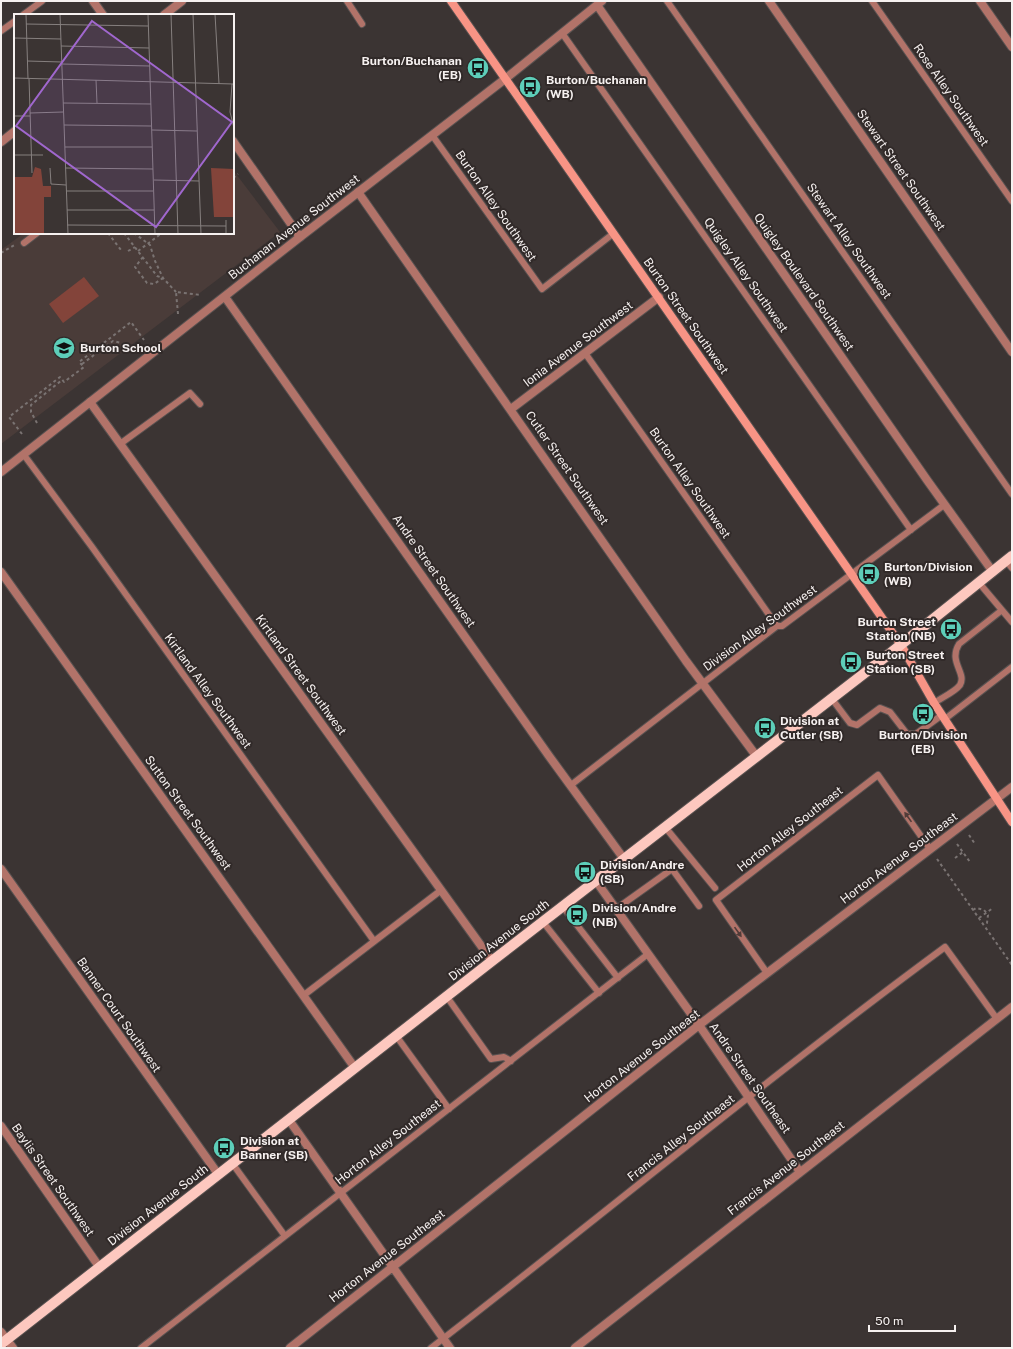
<svg xmlns="http://www.w3.org/2000/svg" width="1013" height="1349" font-family="'Public Sans',sans-serif">
  <style>
    .built { fill: #4a3c39 }
    .green { fill: #83443a }
    .lines { fill: none; stroke-linecap: round; stroke-linejoin: round }
    .service-casing { stroke: #595251; stroke-width: 8 }
    .minor-casing { stroke: #595251; stroke-width: 10 }
    .tertiary-casing { stroke: #595251; stroke-width: 10 }
    .secondary-casing { stroke: #595251; stroke-width: 10 }
    .primary-casing { stroke: #595251; stroke-width: 12 }
    .path { stroke: #7a7372; stroke-width: 2; stroke-dasharray: 3 3; stroke-linecap: butt }
    .service { stroke: #b27369; stroke-width: 6 }
    .minor { stroke: #b27369; stroke-width: 8 }
    .tertiary { stroke: #b27369; stroke-width: 8 }
    .secondary { stroke: #f89485; stroke-width: 8 }
    .primary { stroke: #fdc8bf; stroke-width: 10 }
    .oneway { fill: #513c39 }
    .labels { text-anchor: middle; dominant-baseline: central; stroke-width: 4; stroke-linejoin: round; paint-order: stroke }
    .poi-label { font-size: 12px; font-weight: bold; fill: #f6f1f0; stroke: #312a29; text-anchor: start }
    .street-label { font-size: 12px; fill: #f6f1f0; stroke: #312a29 }
    .inset-road { fill: none; stroke: #86807f; stroke-width: 1 }
    .view { fill: #a067ce; fill-opacity: 0.15; stroke: #a067ce; stroke-width: 2 }
    .inset-edge { fill: none; stroke: #f6f1f0; stroke-width: 2 }
  </style>
  <rect width="100%" height="100%" fill="#3b3433"/>
  <path class="built" d="M233,170L280,232L1,444V250L24,233H233Z"/>
  <path class="green" d="M84,277L99,296L63,323L49,304Z"/>
  <g class="lines">
    <g class="service-casing">
      <path id="service" d="M347,1L362,24
        M667,1L1012,494
        M872,1L1012,201
        M23,15L42,1
        M1,31L15,21
        M562,33L911,530
        M432,135L542,289L614,233
        M24,243L37,233
        M585,353L777,626
        M120,444L190,393L200,404
        M24,455L92,547L374,941
        M1006,561L1012,568
        M980,584L1012,622
        M832,699L850,723L857,725L880,708L890,712L907,734H916L942,715
        M934,703C941,698 955,692 960,685C967,673 948,662 959,644L1002,610
        M945,719L1012,667
        M571,785L777,626H782L944,505
        M665,827L715,888
        M563,907L618,978
        M616,909L672,869L699,906
        M543,922L599,993
        M767,973L716,900L878,775L930,849
        M304,995L440,891
        M447,997L491,1059L504,1057L511,1061
        M397,1037L449,1109
        M232,1163L285,1236
        M141,1348L648,954
        M431,1348C603,1215 770,1076 945,947L997,1019"/>
    </g>
    <g class="minor-casing">
      <path id="minor" d="M93,1L103,15
        M769,1L1012,352
        M980,1L1012,47
        M597,5L927,480L993,572
        M164,15L182,1
        M505,79L602,1
        M233,141L300,237
        M1,142L15,131
        M358,192L686,661L757,757
        M225,297L549,756L624,859
        M90,402L492,961
        M511,409L659,297
        M1,572L355,1068
        M1,869L218,1174
        M596,881L699,1025L800,1172
        M289,1120L450,1348
        M1,1126L100,1268
        M1,1332L13,1348
        M290,1348L699,1025L1012,787
        M575,1348L1012,1007"/>
    </g>
    <g class="tertiary-casing">
      <path id="tertiary" d="M1,472L300,237L505,79"/>
    </g>
    <g class="secondary-casing">
      <path id="secondary" d="M451,1L901,645L934,703L1012,822"/>
    </g>
    <g class="primary-casing">
      <path id="primary" d="M1,1344L492,961L888,655L1012,556"/>
    </g>
    <path class="path" d="M233,178L238,174
      M108,233L121,250
      M124,233L157,276L163,278
      M134,233L150,245L155,261L163,278L176,292
      M128,251L135,247
      M138,251L162,233
      M1,253L16,244
      M143,257L135,267L147,283L154,284L163,278
      M178,314L176,292L201,295
      M82,364L113,341L121,343L130,351
      M37,423L31,412V405L62,380
      M22,434L9,417L60,377L64,382L84,367L79,362L131,322L144,340
      M969,835L975,844
      M957,844L970,862
      M955,858L963,852
      M937,859L1012,965
      M973,910L976,908L984,910L988,915L987,923L984,925
      M979,918L993,908"/>
    <use href="#service" class="service"/>
    <use href="#minor" class="minor"/>
    <use href="#tertiary" class="tertiary"/>
    <use href="#secondary" class="secondary"/>
    <use href="#primary" class="primary"/>
  </g>
  <defs><path id="oneway-solid" d="M-6-.8H1V-3.2L6.5 0L1 3.2V.8H-6Z"/></defs>
  <g class="oneway">
    <use href="#oneway-solid" transform="translate(908 817) rotate(-125)"/>
    <use href="#oneway-solid" transform="translate(738 932) rotate(55)"/>
  </g>
  <defs>
    <g id="bus-disc" transform="scale(1.15)"><circle r="9.5" fill="#5dceb9" stroke="#312a29"/><path d="M-5-6H5V4H4V6H2V4H-2V6H-4V4H-5ZM-3.5-4V0h7V-4ZM-3.5 1.2v1.5H-2V1.2ZM2 1.2v1.5H3.5V1.2Z" fill="#111"/></g>
    <g id="school-disc" transform="scale(1.15)"><circle r="9.5" fill="#5dceb9" stroke="#312a29"/><path d="M0-5L7-2L0 1L-7-2ZM-4 1L0 2.5L4 1V4Q0 6-4 4Z" fill="#111"/></g>
  </defs>
  <g fill-rule="evenodd">
    <use href="#bus-disc" x="478" y="68"/>
    <use href="#bus-disc" x="530" y="87"/>
    <use href="#school-disc" x="64" y="348"/>
    <use href="#bus-disc" x="869" y="574"/>
    <use href="#bus-disc" x="951" y="629"/>
    <use href="#bus-disc" x="851" y="662"/>
    <use href="#bus-disc" x="923" y="714"/>
    <use href="#bus-disc" x="765" y="728"/>
    <use href="#bus-disc" x="585" y="872"/>
    <use href="#bus-disc" x="577" y="915"/>
    <use href="#bus-disc" x="224" y="1148"/>
  </g>
  <g class="labels">
    <g class="poi-label">
      <text x="462" y="61" text-anchor="end">Burton/Buchanan<tspan x="462" dy="14">(EB)</tspan></text>
      <text x="546" y="80">Burton/Buchanan<tspan x="546" dy="14">(WB)</tspan></text>
      <text x="80" y="348">Burton School</text>
      <text x="884" y="567">Burton/Division<tspan x="884" dy="14">(WB)</tspan></text>
      <text x="936" y="622" text-anchor="end">Burton Street<tspan x="936" dy="14">Station (NB)</tspan></text>
      <text x="866" y="655">Burton Street<tspan x="866" dy="14">Station (SB)</tspan></text>
      <text x="780" y="721">Division at<tspan x="780" dy="14">Cutler (SB)</tspan></text>
      <text x="923" y="735" text-anchor="middle">Burton/Division<tspan x="923" dy="14">(EB)</tspan></text>
      <text x="600" y="865">Division/Andre<tspan x="600" dy="14">(SB)</tspan></text>
      <text x="592" y="908">Division/Andre<tspan x="592" dy="14">(NB)</tspan></text>
      <text x="240" y="1141">Division at<tspan x="240" dy="14">Banner (SB)</tspan></text>
    </g>
    <g class="street-label">
      <text transform="translate(951 95) rotate(55)">Rose Alley Southwest</text>
      <text transform="translate(901 170) rotate(55)">Stewart Street Southwest</text>
      <text transform="translate(496 206) rotate(55)">Burton Alley Southwest</text>
      <text transform="translate(294 227) rotate(-38)">Buchanan Avenue Southwest</text>
      <text transform="translate(849 241) rotate(55)">Stewart Alley Southwest</text>
      <text transform="translate(746 275) rotate(55)">Quigley Alley Southwest</text>
      <text transform="translate(804 282) rotate(55)">Quigley Boulevard Southwest</text>
      <text transform="translate(686 316) rotate(55)">Burton Street Southwest</text>
      <text transform="translate(578 344) rotate(-37)">Ionia Avenue Southwest</text>
      <text transform="translate(567 468) rotate(55)">Cutler Street Southwest</text>
      <text transform="translate(690 483) rotate(55)">Burton Alley Southwest</text>
      <text transform="translate(434 571) rotate(55)">Andre Street Southwest</text>
      <text transform="translate(760 628) rotate(-36)">Division Alley Southwest</text>
      <text transform="translate(301 675) rotate(54)">Kirtland Street Southwest</text>
      <text transform="translate(208 691) rotate(54)">Kirtland Alley Southwest</text>
      <text transform="translate(188 813) rotate(54)">Sutton Street Southwest</text>
      <text transform="translate(790 829) rotate(-38)">Horton Alley Southeast</text>
      <text transform="translate(899 858) rotate(-37)">Horton Avenue Southeast</text>
      <text transform="translate(499 940) rotate(-38)">Division Avenue South</text>
      <text transform="translate(119 1015) rotate(55)">Banner Court Southwest</text>
      <text transform="translate(642 1056) rotate(-38)">Horton Avenue Southeast</text>
      <text transform="translate(750 1078) rotate(55)">Andre Street Southeast</text>
      <text transform="translate(681 1138) rotate(-38)">Francis Alley Southeast</text>
      <text transform="translate(388 1142) rotate(-38)">Horton Alley Southeast</text>
      <text transform="translate(786 1168) rotate(-38)">Francis Avenue Southeast</text>
      <text transform="translate(53 1180) rotate(55)">Baylis Street Southwest</text>
      <text transform="translate(158 1205) rotate(-38)">Division Avenue South</text>
      <text transform="translate(387 1256) rotate(-38)">Horton Avenue Southeast</text>
    </g>
  </g>
  <g transform="translate(14 14)">
    <rect width="220" height="220" fill="#3b3433"/>
    <path d="M21,153L27,155L29,172H37V183H30V220H0V163H18ZM197,154L220,155V203H200Z" fill="#83443a"/>
    <path class="inset-road" d="M12,0L14,65M46,0L54,220M134,0L141,220M157,0L164,220M179,0L187,220M201,0L205,70M12,10L134,12M0,24L47,25M47,32L135,34M13,47L48,48M48,50L136,52M0,64L220,70M15,65L18,159M82,66L83,89M218,70L216,98L220,114M49,89L137,90M16,99L49,98M0,102H16M50,111L137,112M138,116L183,117M51,133H138M0,141H29M36,154L37,170L52,171M51,154L139,155M140,166L185,167M52,177H139M53,196H140M212,206V220M53,211L212,212"/>
    <path class="view" d="M78,7L218,108L142,213L2,112Z"/>
    <rect width="220" height="220" class="inset-edge"/>
  </g>
  <rect width="1013" height="1349" fill="none" stroke="#f6f1f0" stroke-width="4"/>
  <path d="M869 1325v6h86v-6" fill="none" stroke="#f6f1f0" stroke-width="2"/>
  <text x="875" y="1325" font-size="12" fill="#f6f1f0" stroke="#312a29" stroke-width="3" paint-order="stroke">50 m</text>
</svg>
